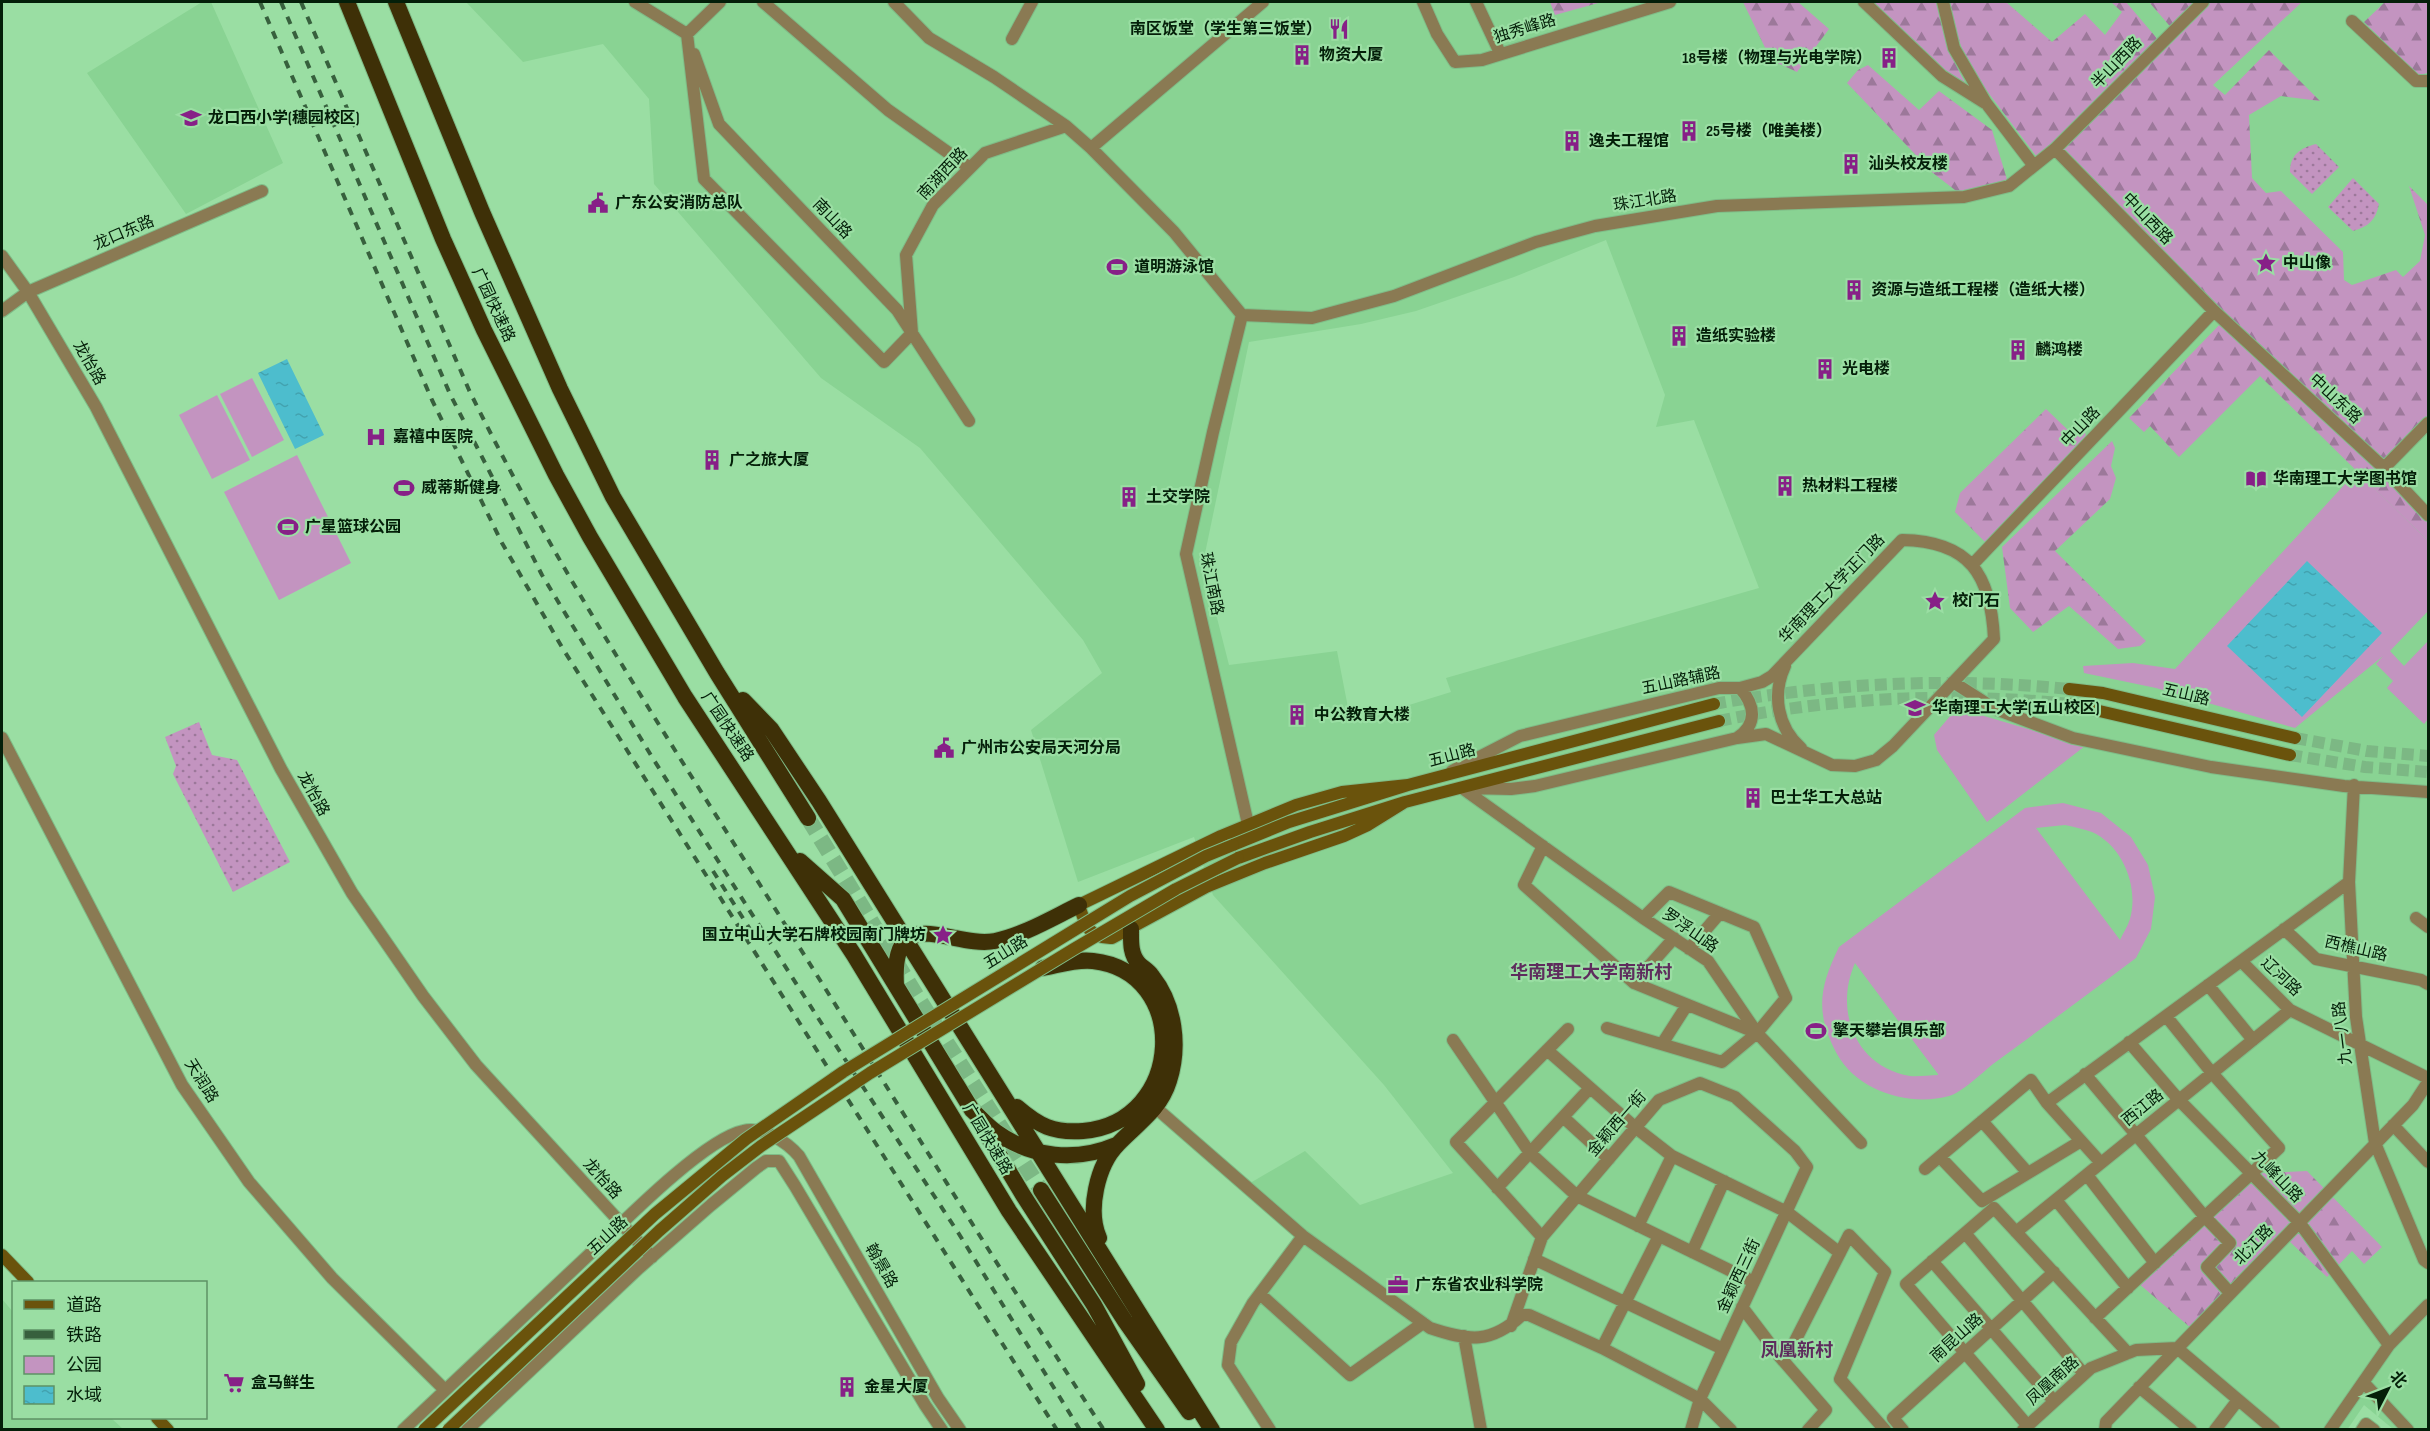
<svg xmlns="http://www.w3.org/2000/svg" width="2430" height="1431" font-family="'Sofia Sans Condensed','Noto Sans SC',sans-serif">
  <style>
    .built { fill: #89d393; fill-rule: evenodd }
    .grass { fill: url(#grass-dots) }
    .forest { fill: url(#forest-firs) }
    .green { fill: #c394c0; fill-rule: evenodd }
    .water { fill: url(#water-ripples) }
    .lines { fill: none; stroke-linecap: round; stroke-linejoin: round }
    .secondary-tunnel { stroke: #7cb884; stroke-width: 12; stroke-dasharray: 12 6; stroke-linecap: butt }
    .trunk-tunnel { stroke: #7cb884; stroke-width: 16; stroke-dasharray: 16 8; stroke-linecap: butt }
    .minor-casing { stroke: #7fbc87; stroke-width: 14 }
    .tertiary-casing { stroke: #7fbc87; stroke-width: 14 }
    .secondary-casing { stroke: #7fbc87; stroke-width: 14 }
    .trunk-casing { stroke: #7fbc87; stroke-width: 18 }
    .minor { stroke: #8a7a53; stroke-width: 12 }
    .tertiary { stroke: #8a7a53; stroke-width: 12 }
    .secondary { stroke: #6a530c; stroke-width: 12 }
    .trunk { stroke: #3e3007; stroke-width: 16 }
    .rail { stroke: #37603d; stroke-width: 4; stroke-dasharray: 8 8; stroke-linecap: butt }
    .secondary-bridge-casing { stroke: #7fbc87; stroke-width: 14; stroke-linecap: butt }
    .secondary-bridge { stroke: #6a530c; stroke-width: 12 }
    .labels { text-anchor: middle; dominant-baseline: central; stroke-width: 4.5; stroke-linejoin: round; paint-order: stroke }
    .poi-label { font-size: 16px; font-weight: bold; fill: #041f09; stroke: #9adea3; text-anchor: start }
    .street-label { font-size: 16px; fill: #041f09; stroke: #9adea3 }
    .neighbourhood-label { font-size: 18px; font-weight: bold; fill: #5e2c5d; stroke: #9adea3 }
  </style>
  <defs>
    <pattern id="grass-dots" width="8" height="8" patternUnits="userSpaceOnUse" patternTransform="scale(1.5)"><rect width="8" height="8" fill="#c394c0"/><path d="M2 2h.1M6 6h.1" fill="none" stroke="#9c789a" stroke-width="1.8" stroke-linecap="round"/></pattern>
    <pattern id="forest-firs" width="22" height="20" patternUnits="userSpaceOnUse" patternTransform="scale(1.5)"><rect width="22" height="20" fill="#c394c0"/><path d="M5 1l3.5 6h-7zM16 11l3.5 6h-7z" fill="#9c789a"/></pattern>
    <pattern id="water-ripples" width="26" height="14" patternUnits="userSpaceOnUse" patternTransform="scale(1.5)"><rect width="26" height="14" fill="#4dbdcd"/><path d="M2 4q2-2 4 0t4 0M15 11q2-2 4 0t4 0" fill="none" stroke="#42a2af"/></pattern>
  </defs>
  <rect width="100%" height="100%" fill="#9adea3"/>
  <path class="built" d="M202,2H211L283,163L186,214L87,73Z
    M466,2H2428V1429H2393L2364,1405L2347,1430L1275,1429L1228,1365L1253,1303L1303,1236L1245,1186L1305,1151L1360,1205L1453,1173L1384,1085L1213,895L1194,837L1078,882L1031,730L1102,673L1083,640L920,448L821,378L654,184L649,99L603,44L523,62ZM1606,240L1665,395L1656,427L1694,420L1759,588L1446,678L1451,692L1351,723L1337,651L1229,665L1203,563L1249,342L1361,324L1416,311L1514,277Z
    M2,1299L13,1312L14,1418H111L123,1429H2Z"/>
  <path class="grass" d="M2316,144L2339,167L2312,194L2290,172C2290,155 2300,148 2316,144Z
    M2353,178L2379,204C2376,220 2368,227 2353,231L2328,207Z
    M199,722L212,755L237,760L290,862L233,892L173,774L176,766L165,737Z"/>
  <path class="forest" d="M1550,2H1602L1555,15Z
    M1743,2H1798L1829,29L1797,72L1771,60Z
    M1869,2H1938C1943,36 1951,59 1969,89L1919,51Z
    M1949,2H2006L2052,42L2085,14L2105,35L2122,12L2111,2H2126L2160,42L2174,31L2149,2H2302L2213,85L2225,95L2269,50L2320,101L2281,96L2249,115L2252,178L2266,193L2281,191L2343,252L2344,280L2352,285L2396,270L2403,277L2420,261L2425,235L2409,186L2428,205V423L2384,468L2055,149L2040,161L1968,66L1952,21Z
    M2385,2H2428V73L2418,75L2364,22Z
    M1868,65L1919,110L1939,91L1992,130L2009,186L1964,197L1933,173L1847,83L1858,70Z
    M2224,320L2428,520V541L2260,376L2179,457L2150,426L2144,432L2129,418Z
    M2046,409L2069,431L2083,417L2087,445L1990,547L1955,512L1960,493Z
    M2112,441L2115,448L2111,466L2116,478L2110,499L2055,551L2146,641L2140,646L2118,649L2069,606L2033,632L2010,608L2002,547Z
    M2307,1171L2382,1247L2364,1264L2352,1251L2327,1277L2288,1240L2198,1334L2138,1283L2247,1174Z"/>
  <path class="green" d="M252,378L284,440L252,457L220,394Z
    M217,395L250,460L212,479L179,415Z
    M297,455L351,563L279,600L224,492Z
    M2357,471L2428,541V611L2390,651L2404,666L2428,641V719L2424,724L2387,688L2393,681L2376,664L2383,656L2295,728L2156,688L2084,673L2083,666L2133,663L2175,669Z
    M1957,708L2085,746L1987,822L1937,750L1934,735Z
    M2063,803L2101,813L2131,837L2148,865L2155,897L2151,929L2136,958C2089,993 2041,1029 1993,1064C1982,1073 1961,1093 1949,1096C1910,1107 1857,1091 1837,1054C1815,1013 1819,988 1839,947L2025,808ZM2065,825C2074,827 2084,829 2092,832C2123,846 2139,887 2130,919C2128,926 2123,933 2120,940L2036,828ZM1855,963L1938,1074V1075C1929,1075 1918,1077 1910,1076C1855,1067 1834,1010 1855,963Z"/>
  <path class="water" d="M287,359L324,435L295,449L258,373Z
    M2307,561L2382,633L2302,717L2227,646Z"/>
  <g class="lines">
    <path class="secondary-tunnel" d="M1714,704C1831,683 1951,677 2069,689
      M1719,721C1833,697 1953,692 2069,704
      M2295,738L2367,751L2428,756
      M2290,755L2365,767L2428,772"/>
    <path class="trunk-tunnel" d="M808,818L916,995L1041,1190"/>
    <g class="minor-casing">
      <path id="minor" d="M635,2L687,34
        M763,2L888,110L970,168
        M894,2L929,38L994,77L1066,126L1091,148L1174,232L1242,315
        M1423,2L1437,34L1455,62L1482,60L1670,2
        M1476,2L1500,53
        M1864,2L1942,76L1985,103
        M1943,2L1954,48L1986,103L2034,166
        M2352,21L2416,81H2428
        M687,34L704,179L884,362L912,333L906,255L933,205L985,153L1066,126
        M687,34L720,2
        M1012,39L1032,2
        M694,54L719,124L897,310L969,421
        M1091,148L1263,2
        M2055,149L2214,311L2384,468L2428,515
        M1242,315L1312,318L1394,296L1536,242L1595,226L1717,206L1964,197L2009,186L2055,149L2203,2
        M1242,315L1213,432L1186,554L1248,824
        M2384,468L2428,423
        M1972,565L2214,311
        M1785,666C1772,694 1777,727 1801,748
        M1953,682L1995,709L2073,738L2211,767L2344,786L2428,792
        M1737,738L1766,734L1832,765L1855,766L1876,760L1893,746L1994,639C1991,575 1970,541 1902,540L1772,676L1762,682L1740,688
        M1452,771L1520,736L1719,688H1740C1755,705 1758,724 1737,738L1535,786L1511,789L1468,788
        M2354,785L2349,882L2356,1017L2375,1143L2424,1260L2428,1263
        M1462,788L1643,918L1708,961L1757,1033L1861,1143
        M1543,846L1524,885L1634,983L1757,1033
        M2416,918L2428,927
        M2284,929L2316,959L2421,980L2428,984
        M1689,949L1720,913
        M2241,961L2290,1010L2428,1078
        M1634,983L1674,938
        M2208,985L2253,1040
        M1607,1028L1722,1062L1757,1033L1786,998L1754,927L1669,892L1643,918
        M1453,1040L1530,1153L1577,1196L1754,1282
        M2129,1042L2179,1100L2299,1222L2389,1345
        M1662,1044L1687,1005
        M1547,1050L1636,1128L1672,1156L1787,1212L1840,1253
        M2085,1074L2205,1217L2230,1243L2207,1267L2230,1293
        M2047,1103L2349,882
        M1156,1108L1303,1236L1430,1328C1469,1341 1491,1344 1522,1315H1529L1602,1348L1700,1399L1731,1430
        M1563,1117L1609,1159
        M1982,1121L2028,1173
        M2393,1125L2428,1162
        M1940,1157L1982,1201L2081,1141
        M1925,1169L2031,1080L2047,1103L2101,1163
        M2087,1175L2155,1263
        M1497,1188L1590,1088
        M2056,1200L2128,1288
        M1638,1226L1672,1156
        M2016,1232L2290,1010
        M1965,1233L2084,1374
        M1542,1237L1456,1142L1568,1029
        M1692,1252L1724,1181
        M1534,1259L1723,1349
        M1932,1261L2054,1401
        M1260,1294L1350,1375L1423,1323
        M1742,1307L1780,1357L1826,1410L1808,1430
        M2095,1318L2279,1148L2212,1073L2166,1016
        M1511,1326L1542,1237L1659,1100L1700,1083L1735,1097L1795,1151L1807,1167L1700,1399L1691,1430
        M1464,1336L1481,1430
        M1602,1348L1659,1236
        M1780,1357L1791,1349L1849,1235L1885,1272L1840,1379L1885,1430
        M2364,1383L2408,1430
        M2139,1387L2191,1430
        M2028,1426L1906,1284L1994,1208L2128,1353
        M1270,1430L1228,1365L1231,1342L1253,1303L1303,1236
        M1903,1430L1893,1418L2054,1272
        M2023,1430L2091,1368L2136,1350L2177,1348L2274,1430
        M2105,1430L2106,1422L2413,1105L2428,1082
        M2215,1430L2238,1400
        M2330,1430L2389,1345L2428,1305
        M2362,1430L2366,1424L2374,1430"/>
    </g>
    <g class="tertiary-casing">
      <path id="tertiary" d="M2,256L28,292L96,407L281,769L352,893L423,996L476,1065L652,1257
        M2,311L28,292L262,191
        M2,738L182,1085L249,1182L332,1278L445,1390
        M403,1430C467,1369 531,1309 595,1249C626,1219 705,1139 743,1131C763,1126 787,1142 799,1156L938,1398L960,1430
        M467,1430L639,1268L711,1205L756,1168L766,1161H779L795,1186L925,1405L942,1430"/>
    </g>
    <g class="secondary-casing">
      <path id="secondary" d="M2069,689L2103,693L2295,738
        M2069,704L2290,755
        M1405,802L1368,825L1344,836L1265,863L1206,887L1112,938C1089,939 1085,924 1079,905L1221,836L1296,805L1342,792L1408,785
        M1233,845L1289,822L1408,785L1714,704
        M1238,858L1310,832L1405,802L1719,721
        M2,1255L28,1282
        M157,1418L168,1430"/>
    </g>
    <g class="trunk-casing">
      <path id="trunk" d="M347,2L443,239L484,330L556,475L590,537L685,697L854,955L1009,1211L1157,1430
        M396,2L482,212L560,389L613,497L717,673L808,818
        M743,700L771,729L819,801L1212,1430
        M800,861L843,899L972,1110C980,1117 987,1126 996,1132C1032,1158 1076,1162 1116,1145
        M896,985C891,899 952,949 995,941C1024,935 1052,918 1079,905
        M1017,1107C1039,1126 1053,1133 1083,1131C1185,1122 1191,972 1093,961C1076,959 1059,965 1043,968
        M980,1123L1023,1195L1094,1305L1137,1384
        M1041,1190L1125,1321L1189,1412
        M1099,1238C1087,1211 1097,1165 1118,1144C1138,1123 1160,1110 1169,1081C1180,1046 1175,1005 1152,976C1149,971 1143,968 1139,964C1130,954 1131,942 1131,929"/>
    </g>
    <use href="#minor" class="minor"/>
    <use href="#tertiary" class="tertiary"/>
    <use href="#secondary" class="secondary"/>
    <use href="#trunk" class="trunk"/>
    <path class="rail" d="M260,2L432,400L502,543L563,649L1057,1430
      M281,2L450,394L542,575L652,757L820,1021L959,1234L1080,1430
      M301,2L469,390C557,570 667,737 774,907C884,1081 991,1257 1104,1430
      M713,871L755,937"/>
    <g class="secondary-bridge-casing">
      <path id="secondary-bridge" d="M424,1430L655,1214L746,1139L843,1072L1130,896L1206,856L1233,845
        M448,1430L659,1231L722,1176L761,1146L870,1073L1074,949L1176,889L1238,858"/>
    </g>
    <use href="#secondary-bridge" class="secondary-bridge"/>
  </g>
  <defs>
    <g id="restaurant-bare" transform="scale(1.62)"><path d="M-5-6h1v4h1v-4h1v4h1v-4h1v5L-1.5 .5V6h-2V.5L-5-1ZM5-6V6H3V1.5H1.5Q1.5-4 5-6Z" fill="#872087" stroke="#9adea3" stroke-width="2.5" paint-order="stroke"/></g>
    <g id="building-bare" transform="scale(1.62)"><path d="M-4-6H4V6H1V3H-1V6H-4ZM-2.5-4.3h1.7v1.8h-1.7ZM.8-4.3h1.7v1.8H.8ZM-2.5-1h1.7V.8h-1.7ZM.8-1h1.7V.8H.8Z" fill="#872087" stroke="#9adea3" stroke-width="2.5" paint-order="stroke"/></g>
    <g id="school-bare" transform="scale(1.62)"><path d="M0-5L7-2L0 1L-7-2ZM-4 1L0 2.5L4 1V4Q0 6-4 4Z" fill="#872087" stroke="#9adea3" stroke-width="2.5" paint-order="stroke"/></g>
    <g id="civic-bare" transform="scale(1.62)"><path d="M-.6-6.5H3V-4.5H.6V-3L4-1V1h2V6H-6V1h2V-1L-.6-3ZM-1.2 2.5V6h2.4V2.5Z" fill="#872087" stroke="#9adea3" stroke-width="2.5" paint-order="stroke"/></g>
    <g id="sight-bare" transform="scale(1.62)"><path d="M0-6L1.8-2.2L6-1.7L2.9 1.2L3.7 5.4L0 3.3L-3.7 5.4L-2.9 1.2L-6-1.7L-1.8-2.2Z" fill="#872087" stroke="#9adea3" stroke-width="2.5" paint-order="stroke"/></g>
    <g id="stadium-bare" transform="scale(1.62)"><path d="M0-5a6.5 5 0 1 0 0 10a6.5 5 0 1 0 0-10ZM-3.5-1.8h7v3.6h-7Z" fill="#872087" stroke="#9adea3" stroke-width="2.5" paint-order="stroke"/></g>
    <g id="hospital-bare" transform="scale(1.62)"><path d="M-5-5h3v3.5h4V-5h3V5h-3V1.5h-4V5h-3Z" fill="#872087" stroke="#9adea3" stroke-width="2.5" paint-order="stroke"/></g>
    <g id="library-bare" transform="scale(1.62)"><path d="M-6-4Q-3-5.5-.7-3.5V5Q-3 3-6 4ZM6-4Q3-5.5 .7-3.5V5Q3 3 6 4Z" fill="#872087" stroke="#9adea3" stroke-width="2.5" paint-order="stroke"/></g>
    <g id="university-bare" transform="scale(1.62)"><path d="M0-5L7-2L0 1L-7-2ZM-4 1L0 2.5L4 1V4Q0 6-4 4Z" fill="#872087" stroke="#9adea3" stroke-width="2.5" paint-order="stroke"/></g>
    <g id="office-bare" transform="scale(1.62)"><path d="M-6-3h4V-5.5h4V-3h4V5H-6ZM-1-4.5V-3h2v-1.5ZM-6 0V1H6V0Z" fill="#872087" stroke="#9adea3" stroke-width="2.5" paint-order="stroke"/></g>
    <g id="supermarket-bare" transform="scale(1.62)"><path d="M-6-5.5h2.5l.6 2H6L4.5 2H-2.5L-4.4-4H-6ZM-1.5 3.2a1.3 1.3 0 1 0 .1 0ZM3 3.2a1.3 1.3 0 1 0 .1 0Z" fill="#872087" stroke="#9adea3" stroke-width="2.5" paint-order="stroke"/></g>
  </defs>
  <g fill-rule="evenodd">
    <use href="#restaurant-bare" x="1339" y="29"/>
    <use href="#building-bare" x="1302" y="55"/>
    <use href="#building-bare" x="1889" y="58"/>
    <use href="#school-bare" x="191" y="118"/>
    <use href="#building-bare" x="1689" y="131"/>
    <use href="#building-bare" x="1572" y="141"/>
    <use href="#building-bare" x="1851" y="164"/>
    <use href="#civic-bare" x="598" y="203"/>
    <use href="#sight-bare" x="2266" y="263"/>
    <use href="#stadium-bare" x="1117" y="267"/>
    <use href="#building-bare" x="1854" y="290"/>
    <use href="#building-bare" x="1679" y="336"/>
    <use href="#building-bare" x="2018" y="350"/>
    <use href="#building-bare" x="1825" y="369"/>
    <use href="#hospital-bare" x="376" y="437"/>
    <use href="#building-bare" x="712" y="460"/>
    <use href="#library-bare" x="2256" y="479"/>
    <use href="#building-bare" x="1785" y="486"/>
    <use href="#stadium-bare" x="404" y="488"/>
    <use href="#building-bare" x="1129" y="497"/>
    <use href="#stadium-bare" x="288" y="527"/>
    <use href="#sight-bare" x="1935" y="601"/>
    <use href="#university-bare" x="1915" y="708"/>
    <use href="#building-bare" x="1297" y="715"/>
    <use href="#civic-bare" x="944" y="748"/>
    <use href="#building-bare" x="1753" y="798"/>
    <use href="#sight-bare" x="943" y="935"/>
    <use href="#stadium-bare" x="1816" y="1031"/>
    <use href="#office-bare" x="1398" y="1285"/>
    <use href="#supermarket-bare" x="234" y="1383"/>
    <use href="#building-bare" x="847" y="1387"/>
  </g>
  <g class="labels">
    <g class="poi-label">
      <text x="1322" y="29" text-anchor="end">南区饭堂（学生第三饭堂）</text>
      <text x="1319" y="55">物资大厦</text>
      <text x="1872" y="58" text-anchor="end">18号楼（物理与光电学院）</text>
      <text x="208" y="118">龙口西小学(穗园校区)</text>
      <text x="1706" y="131">25号楼（唯美楼）</text>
      <text x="1589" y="141">逸夫工程馆</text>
      <text x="1868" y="164">汕头校友楼</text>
      <text x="615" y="203">广东公安消防总队</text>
      <text x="2283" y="263">中山像</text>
      <text x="1134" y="267">道明游泳馆</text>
      <text x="1871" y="290">资源与造纸工程楼（造纸大楼）</text>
      <text x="1696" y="336">造纸实验楼</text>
      <text x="2035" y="350">麟鸿楼</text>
      <text x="1842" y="369">光电楼</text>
      <text x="393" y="437">嘉禧中医院</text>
      <text x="729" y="460">广之旅大厦</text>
      <text x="2273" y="479">华南理工大学图书馆</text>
      <text x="1802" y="486">热材料工程楼</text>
      <text x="421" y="488">威蒂斯健身</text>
      <text x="1146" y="497">土交学院</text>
      <text x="305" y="527">广星篮球公园</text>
      <text x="1952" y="601">校门石</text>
      <text x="1932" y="708">华南理工大学(五山校区)</text>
      <text x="1314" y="715">中公教育大楼</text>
      <text x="961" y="748">广州市公安局天河分局</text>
      <text x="1770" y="798">巴士华工大总站</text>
      <text x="926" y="935" text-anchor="end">国立中山大学石牌校园南门牌坊</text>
      <text x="1833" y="1031">擎天攀岩俱乐部</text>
      <text x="1415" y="1285">广东省农业科学院</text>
      <text x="251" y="1383">盒马鲜生</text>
      <text x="864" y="1387">金星大厦</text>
    </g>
    <g class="street-label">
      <text transform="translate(1525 29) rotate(-17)">独秀峰路</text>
      <text transform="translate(2117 63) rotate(-46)">半山西路</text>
      <text transform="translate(943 174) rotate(-47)">南湖西路</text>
      <text transform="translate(1645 201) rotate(-9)">珠江北路</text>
      <text transform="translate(832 219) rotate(46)">南山路</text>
      <text transform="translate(2147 219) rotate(46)">中山西路</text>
      <text transform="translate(124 233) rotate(-23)">龙口东路</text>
      <text transform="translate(493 305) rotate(65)">广园快速路</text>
      <text transform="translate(89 363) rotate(60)">龙怡路</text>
      <text transform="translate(2335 399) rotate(43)">中山东路</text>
      <text transform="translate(2081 427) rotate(-46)">中山路</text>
      <text transform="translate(1211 584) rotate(79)">珠江南路</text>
      <text transform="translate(1832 589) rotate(-46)">华南理工大学正门路</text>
      <text transform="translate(1681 681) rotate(-12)">五山路辅路</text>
      <text transform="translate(2186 695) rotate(13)">五山路</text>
      <text transform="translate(727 727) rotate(56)">广园快速路</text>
      <text transform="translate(1452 756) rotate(-15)">五山路</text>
      <text transform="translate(313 794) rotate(61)">龙怡路</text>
      <text transform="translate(1690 931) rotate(35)">罗浮山路</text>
      <text transform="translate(2356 949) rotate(13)">西樵山路</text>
      <text transform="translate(1006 953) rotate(-32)">五山路</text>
      <text transform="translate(2281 977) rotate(44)">辽河路</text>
      <text transform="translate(2343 1033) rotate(-97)">九一八路</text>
      <text transform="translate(201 1081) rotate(58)">天润路</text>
      <text transform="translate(2143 1108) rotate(-39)">西江路</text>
      <text transform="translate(1617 1124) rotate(-49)">金颖西一街</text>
      <text transform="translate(987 1139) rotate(59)">广园快速路</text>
      <text transform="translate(2277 1177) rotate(46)">九峰山路</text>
      <text transform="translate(602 1179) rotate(48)">龙怡路</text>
      <text transform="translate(608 1236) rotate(-43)">五山路</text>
      <text transform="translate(2254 1245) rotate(-46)">北江路</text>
      <text transform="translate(881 1266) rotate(60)">翰景路</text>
      <text transform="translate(1739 1276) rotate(-65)">金颖西三街</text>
      <text transform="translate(1957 1338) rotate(-42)">南昆山路</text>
      <text transform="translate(2053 1381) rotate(-42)">凤凰南路</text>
    </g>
    <g class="neighbourhood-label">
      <text x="1591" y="972">华南理工大学南新村</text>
      <text x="1797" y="1350">凤凰新村</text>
    </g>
  </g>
  <rect width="2430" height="1431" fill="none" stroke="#041f09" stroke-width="6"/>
  <rect x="12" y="1281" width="195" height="138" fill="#9adea3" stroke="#5e9265" stroke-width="1.5"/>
  <rect x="24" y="1300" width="30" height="9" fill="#6a530c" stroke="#5e9265" stroke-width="1.5"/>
  <text x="66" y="1311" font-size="18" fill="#041f09">道路</text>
  <rect x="24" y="1330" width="30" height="9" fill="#37603d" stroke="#5e9265" stroke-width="1.5"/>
  <text x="66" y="1341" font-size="18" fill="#041f09">铁路</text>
  <rect x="24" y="1356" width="30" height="18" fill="#c394c0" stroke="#5e9265" stroke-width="1.5"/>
  <text x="66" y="1371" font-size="18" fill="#041f09">公园</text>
  <rect x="24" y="1386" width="30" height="18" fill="url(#water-ripples)" stroke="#5e9265" stroke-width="1.5"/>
  <text x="66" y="1401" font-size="18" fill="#041f09">水域</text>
  <g transform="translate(2388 1389) rotate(48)" stroke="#9adea3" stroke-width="4.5" paint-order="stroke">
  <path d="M0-4.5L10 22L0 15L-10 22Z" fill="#041f09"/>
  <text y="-9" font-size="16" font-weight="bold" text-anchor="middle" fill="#041f09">北</text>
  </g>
</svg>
